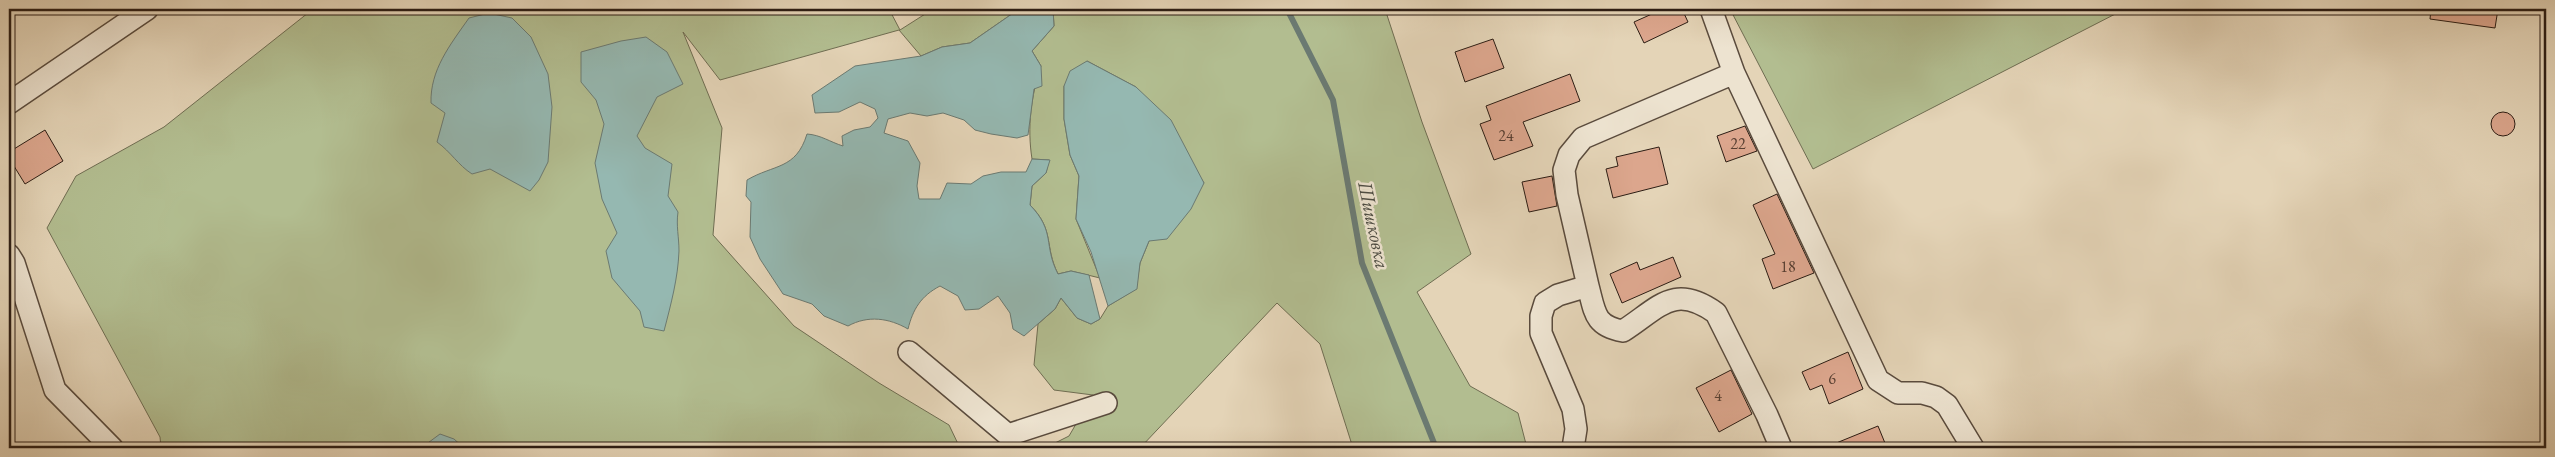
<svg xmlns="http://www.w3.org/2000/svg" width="2555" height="457" font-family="'EB Garamond',serif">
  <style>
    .green { fill: #b2bd90; stroke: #6f6d52 }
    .water { fill: #95b8b1; stroke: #6b7a72 }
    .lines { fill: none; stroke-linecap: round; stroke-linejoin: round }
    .stream { stroke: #6b7a72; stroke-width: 6 }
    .building { fill: #dca68d; stroke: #2c1d14 }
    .minor-casing { stroke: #5a4b3d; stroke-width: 24 }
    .minor { stroke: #ede3d0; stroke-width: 21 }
    .labels { text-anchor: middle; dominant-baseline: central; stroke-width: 5; stroke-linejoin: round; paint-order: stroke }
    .number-label { font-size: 16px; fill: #583f32 }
    .water-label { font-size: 20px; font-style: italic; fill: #4c4c43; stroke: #ede3d0 }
  </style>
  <rect width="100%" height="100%" fill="#e4d4b7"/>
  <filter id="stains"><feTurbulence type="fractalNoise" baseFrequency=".004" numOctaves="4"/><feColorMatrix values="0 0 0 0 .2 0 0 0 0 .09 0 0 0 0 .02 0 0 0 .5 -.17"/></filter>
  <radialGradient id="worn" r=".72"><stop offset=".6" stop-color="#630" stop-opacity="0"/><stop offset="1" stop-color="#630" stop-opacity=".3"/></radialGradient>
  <path class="green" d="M313,9H889L900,30L933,9H1019L970,43L942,47L921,56L899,30L720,80L683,32L722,128L713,235L794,326L879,383L949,425L960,448H161L160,437L47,228L76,176L164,127Z
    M1053,9H1385L1422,122L1471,254L1417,292L1470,386L1518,413L1527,448H1353L1320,344L1277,303L1140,448H1045L1069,436L1093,395L1054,390L1034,365L1038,324L1055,309L1061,298L1077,318L1091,324L1100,319L1108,306L1136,289L1140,263L1149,241L1204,183L1187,156L1136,87L1087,61L1064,86V119L1070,155L1079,176L1076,219L1100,278L1071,271L1058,274C1044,246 1055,230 1030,205L1032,186L1046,173L1049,160L1032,159C1027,127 1031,96 1041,66L1032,51L1054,26Z
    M1730,9H2125L1813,169Z"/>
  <path class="water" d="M1019,9H1053L1054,26L1032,51L1041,66L1042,86L1034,89L1028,135L1017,138L991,134L975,130L964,120L943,113L927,116L910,113L888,119L884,133L908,141L920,163L917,186L919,199H940L947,183L971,184L983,176L1001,172H1026L1032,159L1050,160L1046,173L1032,186L1030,205C1056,232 1043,245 1058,274L1071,271L1089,275L1100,319L1091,324L1077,318L1061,298L1055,309L1024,336L1013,329L1010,313L998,296L979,309L965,310L958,296L940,286C921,296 913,309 908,329C889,318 868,315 848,326L824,316L812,304L783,294L760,259L750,237L751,202L746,196L747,180C774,164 796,170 807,134C821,135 830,142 843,146L842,136L854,130L870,127L878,118L875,109L860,102L839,112L815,113L812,95L855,66L921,56L942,47L970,43Z
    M489,13L512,18L531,37L548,74L552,107L548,162L539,180L530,191L490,169L472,174C458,165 451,152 437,142L445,113L431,103C430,70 450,45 469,18Z
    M646,37L667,52L683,84L657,97L637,136L645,148L672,164L668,196L678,212C676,226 679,237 679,251C678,278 671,304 664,331L644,327L640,311L612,278L606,251L617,233L602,199L595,163L604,124L596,100L581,82V52L621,41Z
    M1087,61L1136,87L1171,120L1204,183L1191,209L1167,239L1149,241L1140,263L1137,289L1108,306L1091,252L1076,219L1079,176L1070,155L1064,119V86L1070,71Z
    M440,434L454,439L464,448H421Z"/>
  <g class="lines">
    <path class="stream" d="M1287,9L1333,100L1362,263L1436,448"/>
  </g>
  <path class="building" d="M1663,9H1682L1688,22L1644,43L1634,22Z
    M2431,9H2498L2495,28L2430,19Z
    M1493,39L1504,68L1465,82L1455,52Z
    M1570,74L1580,101L1523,122L1533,146L1494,160L1480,124L1491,120L1486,106Z
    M2491 124a12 12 0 1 1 24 0a12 12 0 1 1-24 0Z
    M1745,126L1757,151L1726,162L1717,136Z
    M45,130L63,161L25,184L9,158V152Z
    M1659,147L1668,184L1613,198L1606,169L1618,166L1616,157Z
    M1552,176L1557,206L1529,212L1522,182Z
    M1777,194L1814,273L1773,289L1762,259L1775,254L1753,205Z
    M1673,257L1681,277L1622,303L1610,274L1637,262L1640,270Z
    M1848,352L1863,389L1829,404L1822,385L1810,390L1802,372Z
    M1731,370L1752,414L1719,432L1696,388Z
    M1878,426L1887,448H1824Z"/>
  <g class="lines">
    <g class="minor-casing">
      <path id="minor" d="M1734,73L1878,380L1898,393H1922L1936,397L1947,405L1973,448
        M9,103L147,9
        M9,255L14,263L55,390L112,448
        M1588,286C1595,312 1594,326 1623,331C1660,307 1674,283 1716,313L1767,415L1781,448
        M909,352L1008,435L1106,403
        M1573,448L1576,429L1573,409L1541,333V316L1545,303L1558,295L1588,286L1567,195L1564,170L1569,155L1583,138L1734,73L1711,9"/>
    </g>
    <use href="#minor" class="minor"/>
  </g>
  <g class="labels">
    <g class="number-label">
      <text x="1506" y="135">24</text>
      <text x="1738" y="143">22</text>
      <text x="1788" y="266">18</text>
      <text x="1832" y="378">6</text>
      <text x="1718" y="395">4</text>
    </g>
    <g class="water-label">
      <text transform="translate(1374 225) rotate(78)">Шишковка</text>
    </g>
  </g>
  <rect width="2555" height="457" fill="none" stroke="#e4d4b7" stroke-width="30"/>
  <rect x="10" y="10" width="2535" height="437" fill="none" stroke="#2c1d14" stroke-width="2.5"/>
  <rect x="15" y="15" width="2525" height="427" fill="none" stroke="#2c1d14"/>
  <rect width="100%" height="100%" filter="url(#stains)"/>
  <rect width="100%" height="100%" fill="url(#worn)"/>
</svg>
